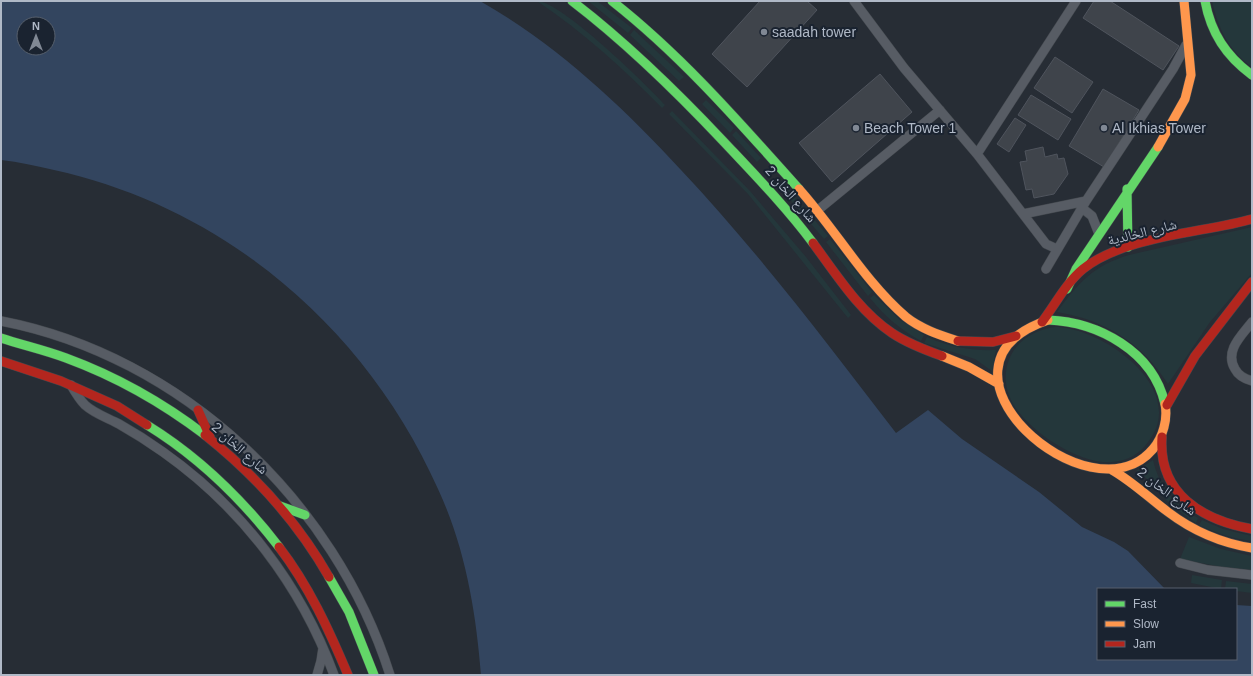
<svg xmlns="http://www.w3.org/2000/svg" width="1253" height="676" font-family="Arial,'Noto Naskh Arabic',sans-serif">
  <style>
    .green { fill: #24373b }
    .water { fill: #33455f; fill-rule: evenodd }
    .building { fill: #3f444b; stroke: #4f545d }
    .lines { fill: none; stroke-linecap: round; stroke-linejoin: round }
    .street-casing { stroke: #43484e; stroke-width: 10 }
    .fast-casing { stroke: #43484e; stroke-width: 10 }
    .slow-casing { stroke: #43484e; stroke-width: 10 }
    .jam-casing { stroke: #43484e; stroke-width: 10 }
    .street { stroke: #575c64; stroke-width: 9 }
    .fast { stroke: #63d668; stroke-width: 9 }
    .slow { stroke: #ff974d; stroke-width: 9 }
    .jam { stroke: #b3261e; stroke-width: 9 }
    .poi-dot { fill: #808894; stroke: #1a2330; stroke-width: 1.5 }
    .labels { text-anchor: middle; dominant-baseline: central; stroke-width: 4; stroke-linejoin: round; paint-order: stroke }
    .poi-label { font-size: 14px; fill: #b0b9c7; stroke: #1a2330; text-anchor: start }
    .street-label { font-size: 14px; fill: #b0b9c7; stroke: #1a2330 }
  </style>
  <rect width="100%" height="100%" fill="#272d35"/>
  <path class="green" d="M537,1C561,1 647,85 665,105L662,108C624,69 583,32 537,1Z
    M588,1H597L632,28L628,33Z
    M1212,1H1252V67C1229,51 1218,28 1212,1Z
    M634,30L684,77L679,81L630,35Z
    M706,100L734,128L730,133L702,104Z
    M672,111L750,191L806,257L851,315L848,318L748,194L669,114Z
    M736,131L761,158L757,162L732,135Z
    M784,184L828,236L824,239L780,188Z
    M1252,227V273L1210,322L1168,384C1142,343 1105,320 1057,312C1079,282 1093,266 1129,255Z
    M830,239L872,292L868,296L826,242Z
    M874,295L900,320L924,335L921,341C901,330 885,317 870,298Z
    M1055,327C1102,327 1190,389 1148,442C1140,454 1127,461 1112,462C1079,465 1025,429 1011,400C1003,384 1004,365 1014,350C1023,337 1039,329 1055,327Z
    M927,337C949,347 972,351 996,350L992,371L975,359L924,343Z
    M1153,460C1159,487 1175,505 1198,518L1196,523L1172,506L1146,478L1136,471Z
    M1202,520L1223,529L1252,536V541C1233,539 1216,533 1199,525Z
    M1189,537L1221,549L1252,556V570L1222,567L1180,559Z
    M1192,575L1222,580L1221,589L1191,583Z
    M1226,581L1252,584V593L1236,591V589H1225Z"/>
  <path class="water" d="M1,1H480C557,45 622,106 681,170C759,253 827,343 896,433L928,410L962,439L1039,492L1082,527L1114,542L1128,551L1165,589H1098V659H1236V605L1252,606V675H481C476,611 465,547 438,489C367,329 226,208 54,170C36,166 19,162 1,160ZM24,24H48V48H24Z"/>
  <path class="building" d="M760,1H807L817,10L747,87L712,54Z
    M1094,1H1110L1179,46L1163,70L1083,18Z
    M1055,57L1093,82L1072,113L1034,88Z
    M880,74L912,112L832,182L799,143Z
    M1103,89L1139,110L1104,167L1069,146Z
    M1031,95L1071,119L1058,140L1018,115Z
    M1015,118L1026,125L1009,152L997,144Z
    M1043,147L1045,157L1057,154L1058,159L1064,158L1068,174L1054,194L1034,198L1032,189L1026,190L1020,162L1027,161L1025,151Z"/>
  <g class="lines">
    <g class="street-casing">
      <path id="street" d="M854,1L904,68L977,154L1046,244L1057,249
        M977,154L1076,1
        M1082,208L1092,216L1099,234
        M818,210L940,110
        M1023,214L1086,201
        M1046,269L1086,201L1173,69L1186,45
        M1,321C182,356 335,501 390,675
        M1252,322C1242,335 1224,351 1235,369C1238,375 1245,379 1252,381
        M71,385C75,392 79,399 85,405C95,414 108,418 119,424C135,433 149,442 163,452C241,507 301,585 334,675
        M1180,563L1208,570L1252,575
        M317,675L321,661L323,648"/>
    </g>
    <g class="fast-casing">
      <path id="fast" d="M572,1C627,43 676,91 724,142C755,175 786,207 813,243
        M612,1C682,56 740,123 799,189
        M1205,1C1211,33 1226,56 1252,75
        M1127,189L1128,247
        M1067,289L1076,269L1158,147
        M1048,320C1098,322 1153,351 1165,404
        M1,338C22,345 45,350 66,358C115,376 163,403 205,435
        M147,425C199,457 242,499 279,547
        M280,506L305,515
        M329,577L349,612L374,675"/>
    </g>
    <g class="slow-casing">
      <path id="slow" d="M1158,147L1185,99L1191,75L1184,1
        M799,189C835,229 865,282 906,317C921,329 940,335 958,341
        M1048,320C911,367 1090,524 1153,449C1163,437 1168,419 1165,404
        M942,356L969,367L999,384
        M1112,470C1133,482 1149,498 1168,512C1193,531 1221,543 1252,548"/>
    </g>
    <g class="jam-casing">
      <path id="jam" d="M813,243C836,274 859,311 892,333C907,343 925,350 942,356
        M1042,322C1055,305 1066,283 1083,269C1124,236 1202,233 1252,219
        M958,341L993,342L1016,336
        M1,361L61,381L117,406L147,425
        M1167,405L1195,356L1252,282
        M198,410L210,437
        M205,435C254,474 297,521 329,577
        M1162,437C1158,494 1202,520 1252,529
        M279,547C309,586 329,630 348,675"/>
    </g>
    <use href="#street" class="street"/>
    <use href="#fast" class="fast"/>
    <use href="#slow" class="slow"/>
    <use href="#jam" class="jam"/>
  </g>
  <g class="poi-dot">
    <circle cx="764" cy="32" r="4"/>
    <circle cx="856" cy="128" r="4"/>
    <circle cx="1104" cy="128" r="4"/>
  </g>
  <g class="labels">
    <g class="poi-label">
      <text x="772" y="32">saadah tower</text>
      <text x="864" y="128">Beach Tower 1</text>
      <text x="1112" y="128">Al Ikhias Tower</text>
    </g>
    <g class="street-label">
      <text transform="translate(791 194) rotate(49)">شارع الخان 2</text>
      <text transform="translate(1142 232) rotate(-14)">شارع الخالدية</text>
      <text transform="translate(240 448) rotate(42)">شارع الخان 2</text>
      <text transform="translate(1167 491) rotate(37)">شارع الخان 2</text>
    </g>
  </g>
  <rect width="1253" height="676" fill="none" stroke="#b0b9c7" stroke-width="4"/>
  <rect x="1097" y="588" width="140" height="72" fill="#1a2330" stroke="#565f6c"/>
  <rect x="1105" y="601" width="20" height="6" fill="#63d668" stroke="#565f6c"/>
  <text x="1133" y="608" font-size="12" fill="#b0b9c7">Fast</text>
  <rect x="1105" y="621" width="20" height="6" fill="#ff974d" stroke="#565f6c"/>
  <text x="1133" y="628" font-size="12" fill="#b0b9c7">Slow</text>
  <rect x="1105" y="641" width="20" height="6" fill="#b3261e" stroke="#565f6c"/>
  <text x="1133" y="648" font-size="12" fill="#b0b9c7">Jam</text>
  <g transform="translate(36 36)"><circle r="19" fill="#1a2330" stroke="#565f6c"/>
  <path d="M0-3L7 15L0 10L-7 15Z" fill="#808894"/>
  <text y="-6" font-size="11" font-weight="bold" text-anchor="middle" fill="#b0b9c7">N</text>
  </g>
</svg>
